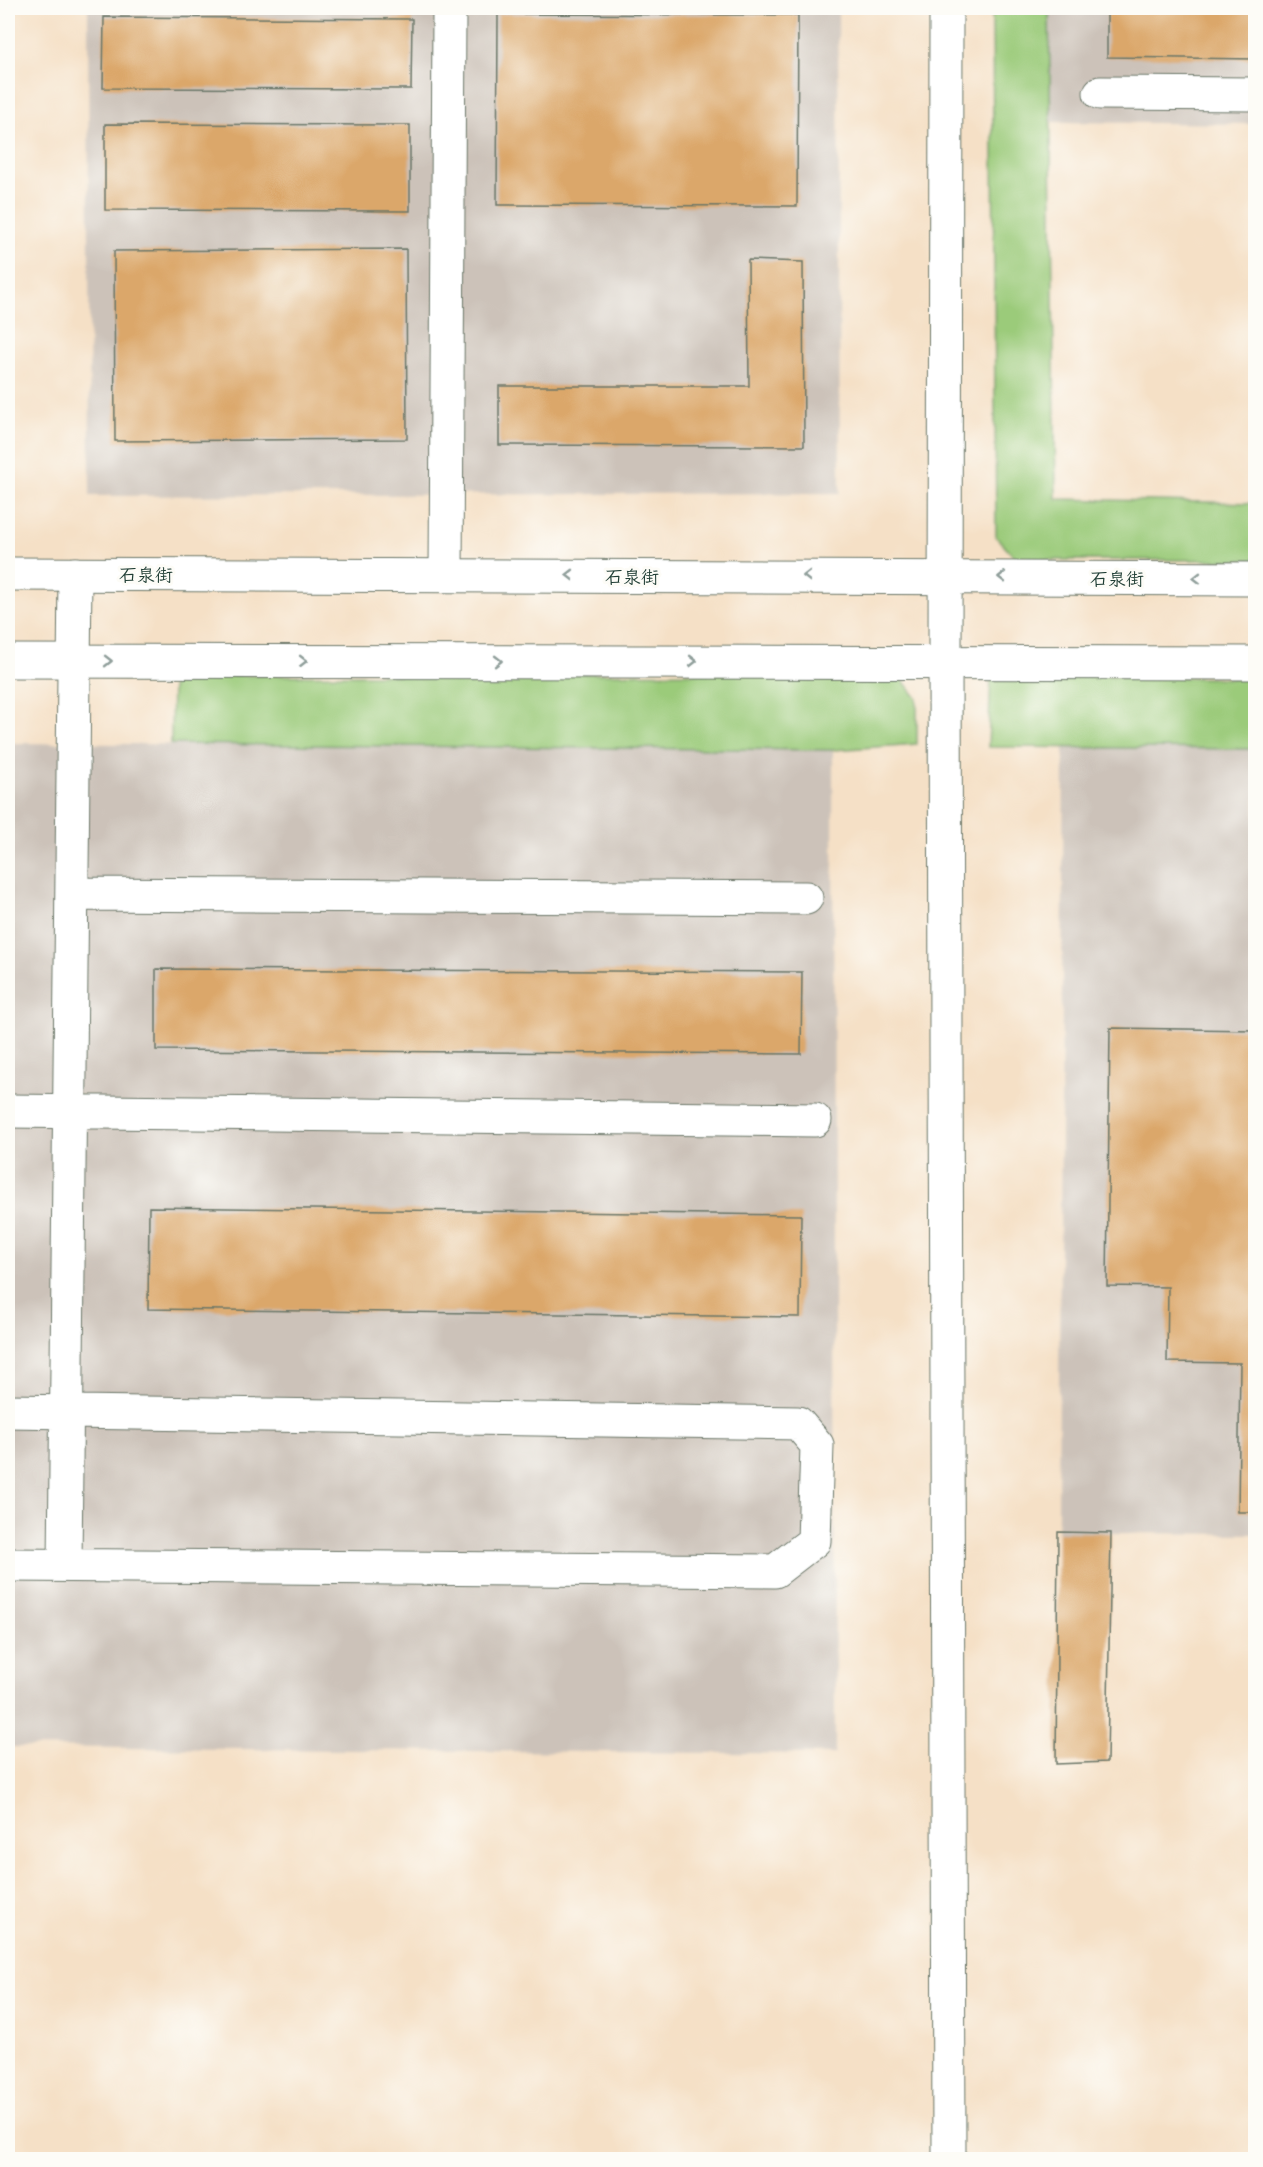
<svg xmlns="http://www.w3.org/2000/svg" width="1263" height="2167" font-family="'Patrick Hand','LXGW WenKai TC',sans-serif">
  <style>
    .industrial { fill: #ccc2b9 }
    .green { fill: #9bcb7a; stroke: #5d8457; stroke-width: 1.5 }
    .building { fill: #dba76a }
    .lines { fill: none; stroke-linecap: round; stroke-linejoin: round }
    .minor-casing { stroke: #6a7667; stroke-width: 35 }
    .major-casing { stroke: #6a7667; stroke-width: 35 }
    .minor { stroke: #fff; stroke-width: 33 }
    .major { stroke: #fff; stroke-width: 33 }
    .oneway { stroke: #8f9e9a }
    .labels { text-anchor: middle; dominant-baseline: central; stroke-width: 6; stroke-linejoin: round; paint-order: stroke }
    .street-label { font-size: 18px; fill: #1f3d34; stroke: #fdfcf7 }
  </style>
  <rect width="100%" height="100%" fill="#fdfcf7"/>
  <filter id="ink" filterUnits="userSpaceOnUse"><feTurbulence type="fractalNoise" baseFrequency=".0167" numOctaves="2"/><feDisplacementMap in="SourceGraphic" scale="12" xChannelSelector="R" yChannelSelector="G"/><feConvolveMatrix kernelMatrix="1 2 1 2 8 2 1 2 1" color-interpolation-filters="sRGB"/></filter>
  <filter id="wash" filterUnits="userSpaceOnUse"><feTurbulence type="fractalNoise" baseFrequency=".008" numOctaves="4" result="noise"/><feDisplacementMap in="SourceGraphic" scale="24" xChannelSelector="R" yChannelSelector="G"/><feGaussianBlur stdDeviation="1.35" result="paint"/><feColorMatrix in="noise" values="0 0 0 0 0 0 0 0 0 0 0 0 0 0 0 0 0 1.4 0 .05"/><feComposite in="paint" operator="in"/></filter>
  <g filter="url(#wash)">
    <rect width="100%" height="100%" fill="#f5e0c6"/>
    <path class="industrial" d="M88,8H838L840,493L90,496Z
      M1049,8H1255V124L1049,122Z
      M8,743L833,750L835,1754L8,1747Z
      M1064,747L1255,749V1534L1111,1533L1107,1762L1056,1764Z"/>
    <path class="green" d="M992,8H1049L1056,499L1255,503V560H1017L996,537Z
      M896,672L917,698V744L833,750L171,744L172,676Z
      M991,673L1255,679V749L988,747Z"/>
    <g id="blocks">
      <path class="building" d="M1107,8H1256V59L1107,57Z
        M498,14L798,15L797,206L497,205Z
        M104,17L412,19L411,89L103,88Z
        M105,124L410,125V211L105,210Z
        M406,249L407,439L115,441L114,251Z
        M748,260L803,262L804,446L499,445V386H749Z
        M156,969L802,972L801,1054L156,1050Z
        M1110,1028L1256,1030V1512H1238L1240,1363L1167,1362L1168,1287L1107,1286Z
        M149,1207L801,1215L800,1317L148,1309Z
        M1058,1532L1111,1533L1107,1762L1056,1764Z"/>
    </g>
  </g>
  <g filter="url(#ink)">
    <use href="#blocks" fill-opacity="0" stroke="#6a7667" stroke-width="1.5"/>
    <g class="lines">
      <g class="minor-casing">
        <path id="minor" d="M946,8L945,661L949,2160
          M1100,93L1256,94
          M446,575L449,13
          M72,894L806,898
          M8,1111L815,1120
          M8,1411L798,1423L817,1445L814,1541L775,1571L8,1565
          M65,1565L75,574"/>
      </g>
      <g class="major-casing">
        <path id="major" d="M8,574L1256,579
          M8,661L1256,663"/>
      </g>
      <use href="#minor" class="minor"/>
      <use href="#major" class="major"/>
    </g>
    <defs><path id="oneway-chevron" d="M-2-3.5L2.5 0L-2 3.5" fill="none" stroke-width="1.6" stroke-linecap="round" stroke-linejoin="round" transform="scale(1.5)"/></defs>
    <g class="oneway">
      <use href="#oneway-chevron" transform="translate(570 575) rotate(-180)"/>
      <use href="#oneway-chevron" transform="translate(807 576) rotate(-180)"/>
      <use href="#oneway-chevron" transform="translate(1002 577) rotate(-180)"/>
      <use href="#oneway-chevron" transform="translate(1197 578) rotate(-180)"/>
      <use href="#oneway-chevron" transform="translate(108 661)"/>
      <use href="#oneway-chevron" transform="translate(303 661)"/>
      <use href="#oneway-chevron" transform="translate(498 661)"/>
      <use href="#oneway-chevron" transform="translate(693 661)"/>
    </g>
  </g>
  <g class="labels">
    <g class="street-label">
      <text x="146" y="574">石泉街</text>
      <text x="632" y="576">石泉街</text>
      <text x="1117" y="578">石泉街</text>
    </g>
  </g>
  <rect width="1263" height="2167" fill="none" stroke="#fdfcf7" stroke-width="30"/>
</svg>
